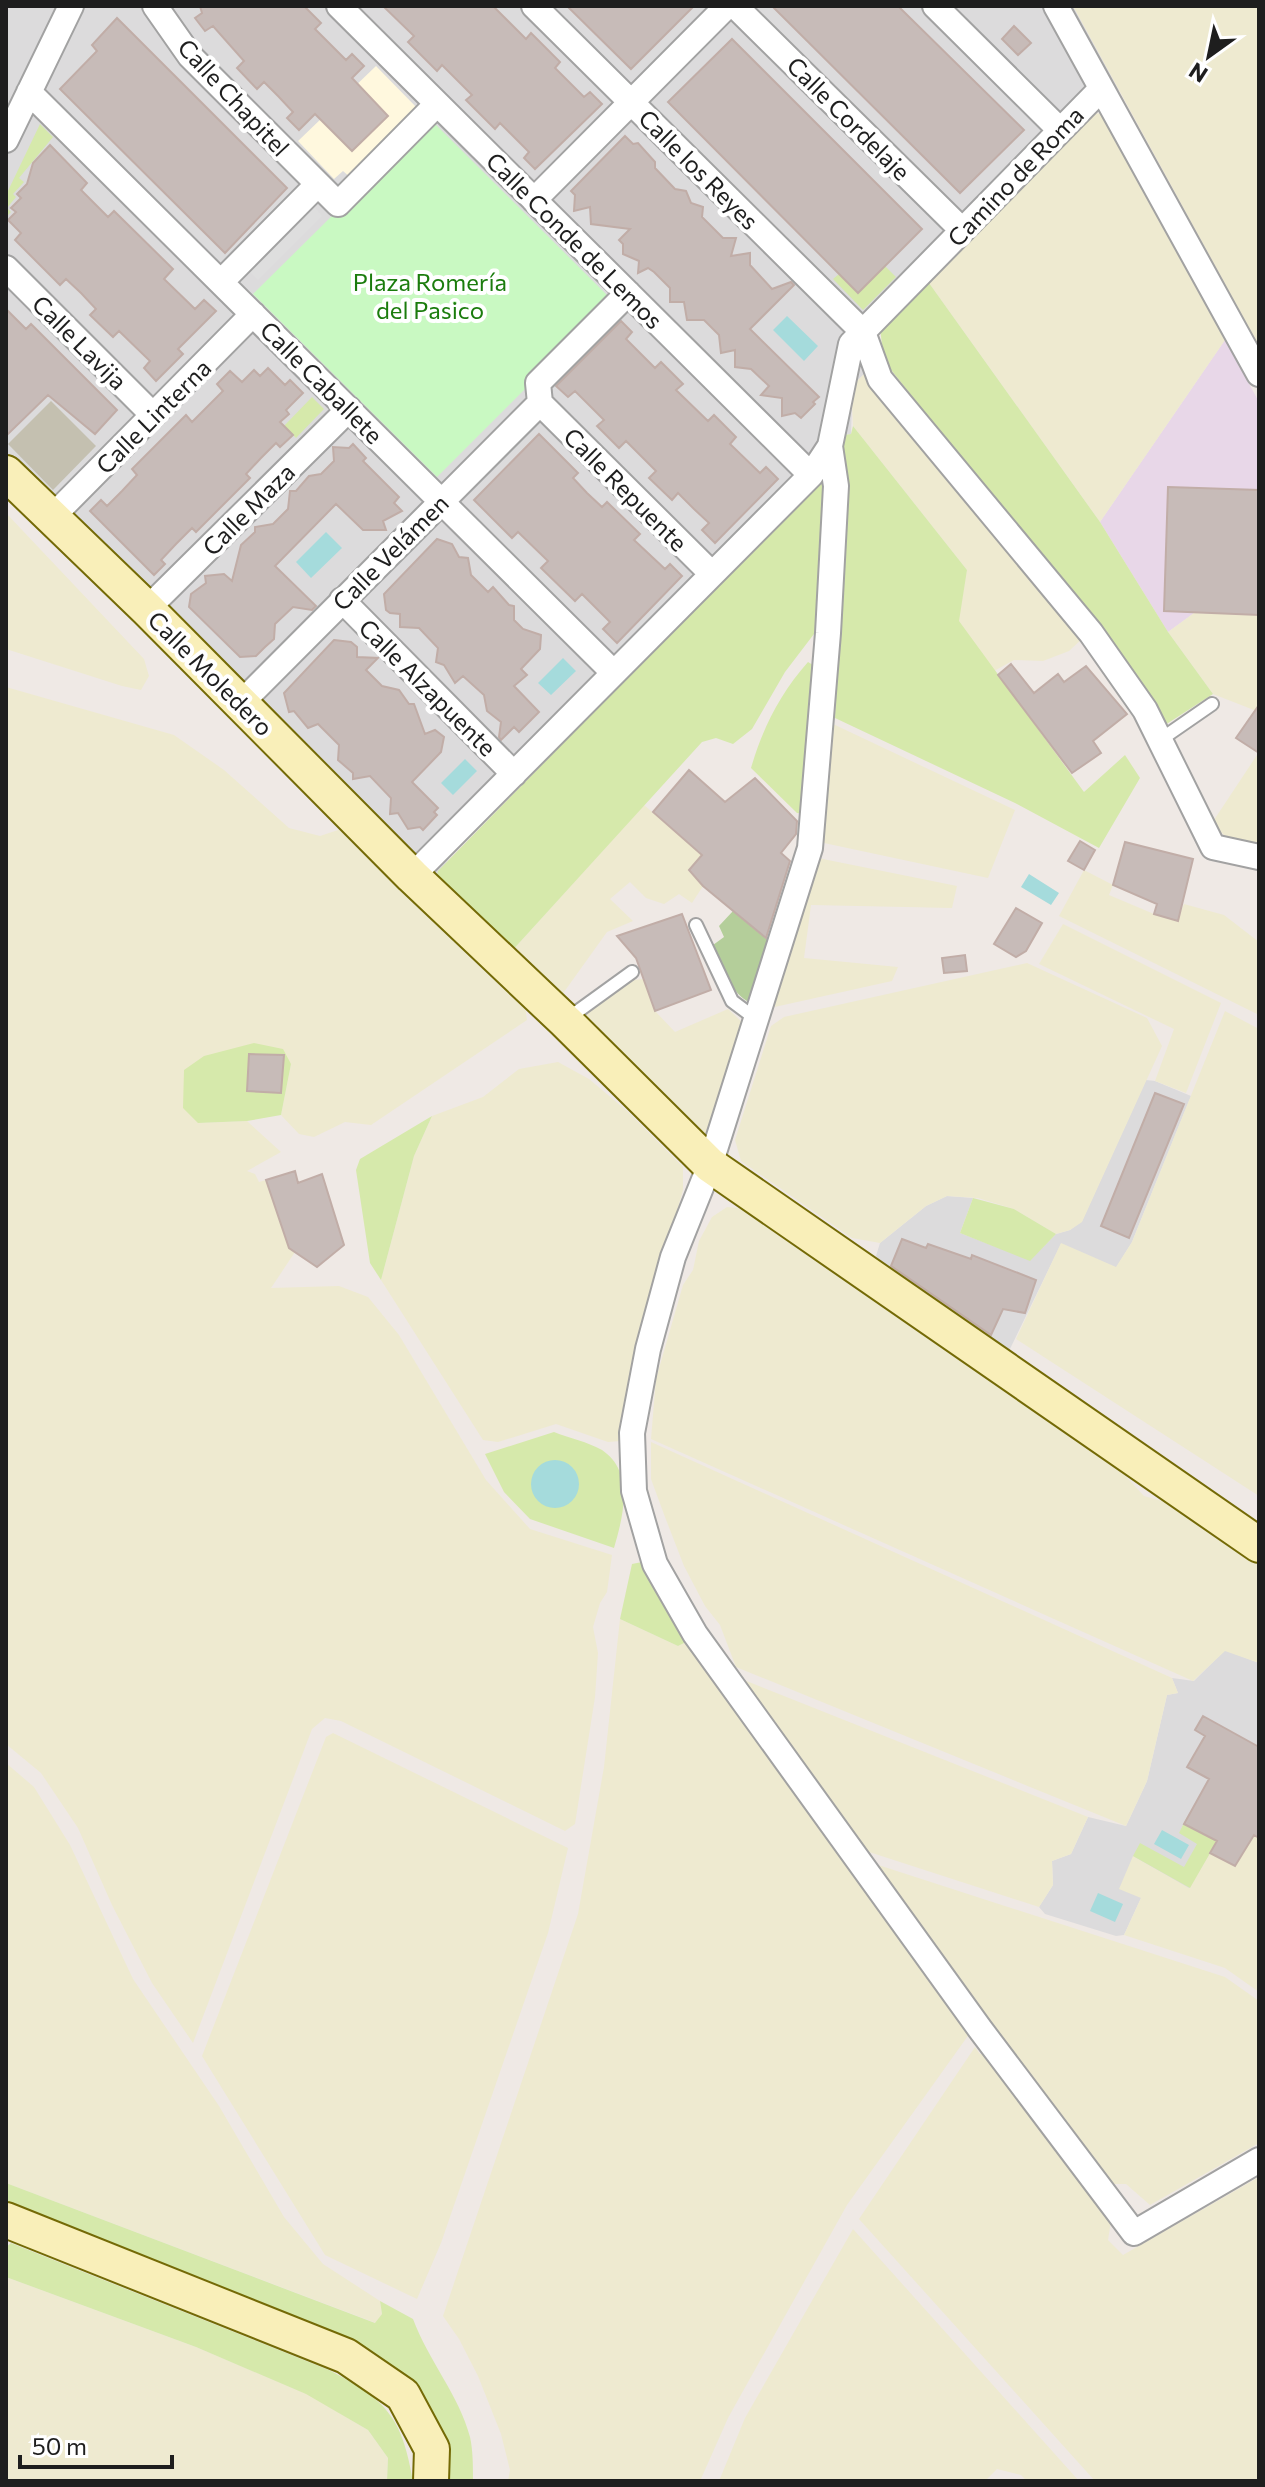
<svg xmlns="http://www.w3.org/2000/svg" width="1265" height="2487" font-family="Commissioner,sans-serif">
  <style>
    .residential { fill: #dcdbdc }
    .industrial { fill: #e8d7e8 }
    .education { fill: #fff8de }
    .construction { fill: #c4c0b0 }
    .farmland { fill: #eeead0 }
    .grass { fill: #d6e9ab }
    .forest { fill: #b4ce9a }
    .park { fill: #c9f9c2 }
    .parking { fill: #dedede }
    .water { fill: #a5dbdc }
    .building { fill: #c7bbb8; stroke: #c1ada7; stroke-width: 2 }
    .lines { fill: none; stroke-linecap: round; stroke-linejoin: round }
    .lane-casing { stroke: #a2a2a2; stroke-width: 16 }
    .street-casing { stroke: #a2a2a2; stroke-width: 28 }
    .secondary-casing { stroke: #746a06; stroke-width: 38 }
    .lane { stroke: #fff; stroke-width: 12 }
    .street { stroke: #fff; stroke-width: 24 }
    .secondary { stroke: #f9efb9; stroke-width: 34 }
    .labels { text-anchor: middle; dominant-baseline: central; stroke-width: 8; stroke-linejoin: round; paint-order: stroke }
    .street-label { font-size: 24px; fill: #1e1e1e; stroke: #fff }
    .park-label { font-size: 24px; fill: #1b7c0d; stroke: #fff }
  </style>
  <rect width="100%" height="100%" fill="#efe9e5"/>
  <path class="residential" d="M6,6H1073L1119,90L929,283L880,328L864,374L857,381L852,404L851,434L844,435L820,481L449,858L434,885L6,487Z
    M1146,1080L1155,1081L1191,1096L1132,1242L1116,1268L1061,1244L1008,1353L888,1273L876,1256L880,1243L926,1206L947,1196L973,1198L960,1233L1030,1260L1056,1234L1070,1230L1082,1221Z
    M1225,1650L1259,1663V1838L1190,1888L1141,1898L1124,1935L1116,1936L1045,1914L1039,1907L1053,1885L1052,1861L1071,1854L1088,1817L1126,1826L1147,1781L1167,1695L1178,1693L1172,1678L1194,1681Z"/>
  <path class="industrial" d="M1225,340L1259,402V615L1194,613L1168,632L1100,522Z"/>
  <path class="education" d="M376,66L421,112L353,180L343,171L334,179L298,141Z"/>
  <path class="construction" d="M51,401L96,446L53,490L8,444Z"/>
  <path class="farmland" d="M1073,6H1259V346Z
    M1093,113L1103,114L1225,340L1100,522L929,283Z
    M864,374L1083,638L1069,651L1043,661L1014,660L994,671L958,621L967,570L853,426L852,404L857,381Z
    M6,513L144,659L149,676L141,690L122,686L6,649Z
    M1194,613L1259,615V712L1213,694L1168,632Z
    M6,687L174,735L224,770L289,828L320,836L347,827L525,1007L527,1020L371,1125L345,1122L314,1137L299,1134L281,1115L291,1064L199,1123L247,1121L281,1152L247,1171L255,1174L259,1182L266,1180L289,1248L295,1252L271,1288L339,1286L368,1297L399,1335L486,1480L530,1529L612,1555L607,1592L600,1603L593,1627L598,1653L595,1697L575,1824L565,1831L341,1721L325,1718L312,1729L193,2043L152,1983L112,1905L78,1828L41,1773L6,1744Z
    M833,724L1015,810L988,878L824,843Z
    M1259,752V844L1225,836L1212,823Z
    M644,805L702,855L689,870L703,886L692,903L679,894L664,904L646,898L630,882L610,899L633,921L607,932L559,999L510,953Z
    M818,858L957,886L952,908L811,905L804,958L898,967L892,981L770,1008Z
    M1084,870L1113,885L1109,895L1154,914L1177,921L1184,904L1224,915L1259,942V1015L1059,916Z
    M1063,924L1221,1003L1186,1093L1155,1081L1174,1029L1039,964Z
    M1027,963L1147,1018L1162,1046L1082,1222L1070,1230L1056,1234L1014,1209L978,1198L947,1196L926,1206L880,1243L852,1238L741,1161L735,1140L771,1026L784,1017Z
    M644,979L655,1011L675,1032L728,1009L744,1024L705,1140L585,1028L583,1013L634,980Z
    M1225,1011L1259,1029V1496L1016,1339L1061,1243L1116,1267L1132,1242Z
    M558,1062L589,1079L627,1111L683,1167V1190L644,1327L620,1441L608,1442L556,1424L498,1442L483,1440L381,1280L414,1156L432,1116L483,1097L519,1069Z
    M727,1207L746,1209L1119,1469L1144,1496L1169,1503L1259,1562V1663L1225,1651L1193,1681L651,1439L656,1379L683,1285L693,1270L699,1241L712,1217Z
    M651,1442L1172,1678L1178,1693L1167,1695L1147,1781L1126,1826L736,1667L720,1625L705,1606L684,1566L665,1517L651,1479Z
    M620,1619L678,1646L690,1640L970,2033L847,2205L728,2418L700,2481H508L510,2470L501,2434L478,2376L459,2339L443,2316L578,1914L604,1767Z
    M739,1678L1088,1817L1071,1854L1052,1861L1053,1885L1039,1907L866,1851Z
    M333,1733L568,1848L548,1933L441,2243L417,2299L325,2255L202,2056L326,1737Z
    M6,1763L34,1787L70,1845L133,1979L219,2106L284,2217L323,2264L380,2301L382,2314L376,2323L6,2183Z
    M1254,1835L1259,1838V1992L1225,1968L1124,1935L1141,1898L1119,1889L1133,1856L1189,1888L1210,1853L1235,1866Z
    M869,1862L1225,1977L1259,2001V2143L1150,2205L1126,2184H1112Z
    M975,2047L980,2054H989L1111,2221L1108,2240L1123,2255L1259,2177V2481H1095L859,2219Z
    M853,2229L1079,2481H1027L1021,2475L997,2469L985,2481H719L745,2418Z
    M6,2277L196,2347L307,2394L368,2430L388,2458L387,2481H6Z"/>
  <path class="grass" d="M40,124L53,137L19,178L24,182L13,194L16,197L7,208L11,212L6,217V195Z
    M885,266L896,277L863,310L833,279L839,274L858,293Z
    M929,283L1100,522L1168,632L1213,694L1165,725L1101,634L884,361L880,328Z
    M312,397L324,409L296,438L284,426Z
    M853,426L967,570L959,621L1084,792L1125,755L1140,778L1099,848L1015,803L835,718L844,435L851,434Z
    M820,481L827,488L817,630L785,672L752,729L733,744L716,738L702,742L510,953L434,885L438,871Z
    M808,662L818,668L805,814L797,813L751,768C763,727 780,694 808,662Z
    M254,1043L283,1049L291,1064L281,1115L247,1121L198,1123L183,1108L184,1070L204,1056Z
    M432,1116L414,1156L381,1280L370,1263L356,1170L360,1159Z
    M973,1198L1014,1209L1056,1234L1030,1261L960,1233Z
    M554,1432C569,1438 588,1442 602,1450C635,1472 623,1517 614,1548L530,1519L504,1492L485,1454Z
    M642,1562L690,1640L678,1646L620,1619L632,1564Z
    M1187,1817L1212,1831L1209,1837L1217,1841L1190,1888L1133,1856L1140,1843L1184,1867L1197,1844L1179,1833Z
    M6,2183L375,2323L382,2314L380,2301L413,2319C428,2360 459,2395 470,2437C473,2450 473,2467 473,2481H446L418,2395L393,2367L353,2347L6,2205Z
    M11,2243L329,2370C386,2400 402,2416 413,2481H387L388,2458L368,2430L306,2394L196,2347L6,2277V2247Z"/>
  <path class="forest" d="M733,911L771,943L753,995L747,1001C729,990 722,964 713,945L724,937L719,926Z"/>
  <path class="park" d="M430,119L613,301L437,477L253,294Z"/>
  <path class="parking" d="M312,204L322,216L258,280L247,269Z"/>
  <path class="water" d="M787,316L818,346L804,361L773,330Z
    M326,532L342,548L311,578L296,562Z
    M563,658L576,671L551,695L538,683Z
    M465,759L477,771L453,795L441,783Z
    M1029,874L1059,893L1051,905L1021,887Z
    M531 1484a24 24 0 1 1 48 0a24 24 0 1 1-48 0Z
    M1162,1830L1189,1845L1181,1859L1154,1844Z
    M1098,1893L1123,1904L1115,1922L1090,1911Z"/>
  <path class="building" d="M200,6H304L321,23L315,29L346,60L352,54L364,66L352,78L388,116L352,151L315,114L299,130L287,118L293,112L278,96L264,82L257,89L237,68L244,61L213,26L205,31L195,18L202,13Z
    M383,6H493L526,39L531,33L560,62L555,68L584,97L590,92L602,104L535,169L524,158L529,152L500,123L495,129L466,100L472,95L442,65L437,71L408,42L414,36Z
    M567,6H694L631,69Z
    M772,6H898L1024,130L960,193Z
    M117,18L287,188L225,253L60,89L97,51L92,45Z
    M1014,26L1031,43L1018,55L1002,39Z
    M732,39L922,229L858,293L668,102Z
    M625,136L633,144L638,143L655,162V168L675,189L686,191L691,203L703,207L702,217L723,238H736L731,256L750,253V265L772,289L791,282L794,285L750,329L819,397L813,402L815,404L801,418L795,413L782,416V398L761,395L769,386L751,369L735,367V350L721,353L719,335L704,320H687L684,302H670V288L654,272L648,268L638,273L639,261L623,254V244L619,240L630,229L591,224L590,207L574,211L575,195L571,191Z
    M50,145L87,183L81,190L108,217L114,211L173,269L164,279L195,309L204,300L216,311L178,349L183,354L156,381L144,368L150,361L119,331L113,337L90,315L96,309L81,293L66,279L60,285L15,240L21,233L8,220L16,212L11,208L21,198L17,194L27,184L33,163Z
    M6,309L26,329L31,324L117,410L95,434L48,395L6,436Z
    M621,321L632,332L626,339L655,368L661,362L683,384L676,390L708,421L714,415L736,437L730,444L760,473L766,467L778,479L715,543L702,530L709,523L694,509L678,493L672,500L649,478L656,471L626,441L619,448L597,426L604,420L575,391L568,397L556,386Z
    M268,368L285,385L290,380L303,393L286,410L289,414L280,422L293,435L280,447L276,443L261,458L246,474L250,478L196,532L192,528L176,544L161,560L165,564L154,575L90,511L101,500L107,506L122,491L137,475L132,469L186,415L192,422L223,391L217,384L230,371L242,382L254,370L260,376Z
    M539,434L578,473L573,478L587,493L602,507L607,502L640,534L634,540L665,569L670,564L682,576L617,643L603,629L610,622L582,594L575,601L541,568L548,561L518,532L512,538L474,500Z
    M353,444L366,458L363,461L399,497L394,503L402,511L383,521L386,530H363L336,504L275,566L316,606L312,610L293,607L275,624L274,639L265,647L256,656L240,657L189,607L191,594L206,583L205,576L224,574L232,581L241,545L255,532V527L273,524L288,509L290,491H296L309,476L321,474L334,461L333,447L349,448Z
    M1168,487L1259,490V615L1164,611Z
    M437,539L452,544L459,557L468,558L471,575L488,592L493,587L509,605L514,606V620L523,629L541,635L540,649L521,669L527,675L514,686L539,712L519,732L514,727L501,740L499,737L501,722L487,711L484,695L463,676L455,683L444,665L436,662L438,648L419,628L400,627V614L390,613L386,610L384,594Z
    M334,640L351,642L357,647V657L378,658L366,670L382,686L399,690L409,704H414L425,734L435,730L444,737L441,752L412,782L438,808L434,812L437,815L423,830L420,827L408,829L398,813L390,814L391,798L370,776L353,779V773L338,760L339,745L318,724L308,728L294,711L289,712L284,693Z
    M1011,664L1034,693L1058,674L1064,682L1086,666L1127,714L1093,741L1101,753L1072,773L998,675Z
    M1259,705V753L1236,738Z
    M689,770L725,802L755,778L797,821L796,834L781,853L790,861L766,938L703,886L689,870L702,855L653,812Z
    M1080,841L1095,850L1084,870L1068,861Z
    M1125,842L1193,859L1178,921L1154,914L1157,904L1113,885Z
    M1016,908L1042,923L1026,951L1016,957L994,944Z
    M682,914L711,990L655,1011L636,958L617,936Z
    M965,955L967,971L944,973L942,958Z
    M249,1054L284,1055L281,1093L247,1091Z
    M1155,1093L1184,1104L1129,1238L1101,1226Z
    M295,1171L298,1183L322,1174L344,1245L317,1267L289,1248L266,1180Z
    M902,1239L926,1248L928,1244L971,1259L972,1255L1036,1280L1025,1313L1003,1309L991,1335L891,1266Z
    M1203,1716L1259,1747V1838L1254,1835L1235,1866L1210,1853L1217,1841L1184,1824L1209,1779L1187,1767L1205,1736L1195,1730Z"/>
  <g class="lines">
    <g class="lane-casing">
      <path id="lane" d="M1160,740L1212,704
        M696,925L732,1001L756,1019
        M567,1019L632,972"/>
    </g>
    <g class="street-casing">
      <path id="street" d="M155,6L190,56L338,204L437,104
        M339,6L811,475
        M534,6L863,332L880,379L1091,633L1145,710L1213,847L1259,857
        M735,6L962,230
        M935,6L1060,130
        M1056,6L1259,374
        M29,92L614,673
        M6,140L71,6
        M534,200L727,6
        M6,268L153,415
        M221,282L318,184
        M540,403L712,574
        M540,403L538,383L628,293
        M830,446L836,486L828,633L810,848L710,1165L673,1257L648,1349L632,1433L634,1491L655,1564L695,1634L980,2029L1134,2233L1259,2160
        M52,517L253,314
        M342,600L514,774
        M147,609L349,409
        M241,703L540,403
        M412,876L811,475L830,446L851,344L1101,89"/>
    </g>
    <g class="secondary-casing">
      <path id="secondary" d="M6,473L147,609L412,876L565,1021L710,1165L1259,1545
        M6,2220L346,2356L403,2395L432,2449L431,2481"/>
    </g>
    <use href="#lane" class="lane"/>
    <use href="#street" class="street"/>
    <use href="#secondary" class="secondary"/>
  </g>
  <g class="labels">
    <g class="street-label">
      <text transform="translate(234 97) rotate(47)">Calle Chapitel</text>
      <text transform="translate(849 118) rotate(45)">Calle Cordelaje</text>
      <text transform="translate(699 169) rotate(45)">Calle los Reyes</text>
      <text transform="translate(1015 176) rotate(-46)">Camino de Roma</text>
      <text transform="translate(575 240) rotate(45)">Calle Conde de Lemos</text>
      <text transform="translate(80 342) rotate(45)">Calle Lavija</text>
      <text transform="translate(322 382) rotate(45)">Calle Caballete</text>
      <text transform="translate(153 416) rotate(-45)">Calle Linterna</text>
      <text transform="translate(626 489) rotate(45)">Calle Repuente</text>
      <text transform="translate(248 509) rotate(-45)">Calle Maza</text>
      <text transform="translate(390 552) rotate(-45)">Calle Velámen</text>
      <text transform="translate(211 673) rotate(45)">Calle Moledero</text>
      <text transform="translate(428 687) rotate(45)">Calle Alzapuente</text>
    </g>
    <g class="park-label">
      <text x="430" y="281">Plaza Romería<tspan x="430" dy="28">del Pasico</tspan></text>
    </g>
  </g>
  <rect width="1265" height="2487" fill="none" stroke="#1e1e1e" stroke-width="16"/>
  <g transform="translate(1209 56) rotate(213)" stroke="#ffffff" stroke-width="6" paint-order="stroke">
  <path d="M0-6L14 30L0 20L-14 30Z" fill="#1e1e1e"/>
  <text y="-12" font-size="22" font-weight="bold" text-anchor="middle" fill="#1e1e1e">N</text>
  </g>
  <path d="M20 2455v12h152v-12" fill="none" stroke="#1e1e1e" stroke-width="4"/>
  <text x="32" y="2455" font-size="24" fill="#1e1e1e" stroke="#ffffff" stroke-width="6" paint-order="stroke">50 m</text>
</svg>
